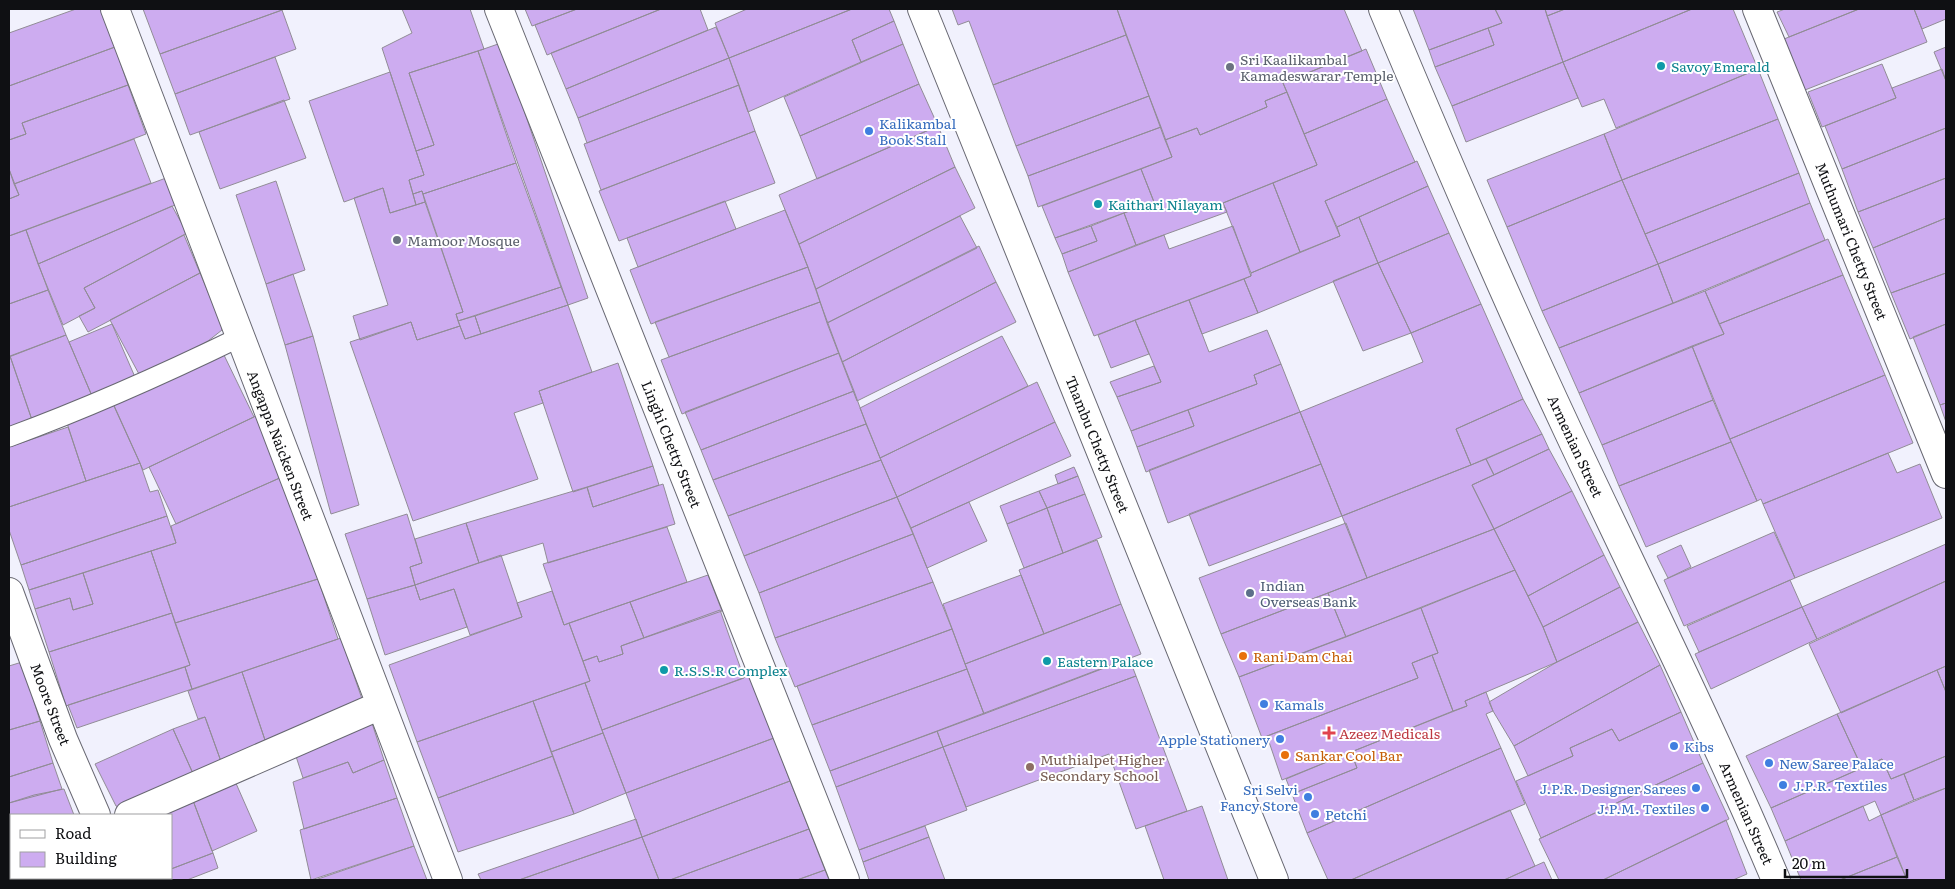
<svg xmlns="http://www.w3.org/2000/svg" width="1955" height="889" font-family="Literata,serif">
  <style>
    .building { fill: #cdacf0; stroke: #918c96 }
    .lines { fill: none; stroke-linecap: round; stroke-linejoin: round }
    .service-casing { stroke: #686872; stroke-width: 21 }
    .minor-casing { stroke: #686872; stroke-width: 30 }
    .service { stroke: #fff; stroke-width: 19 }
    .minor { stroke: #fff; stroke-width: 28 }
    .culture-dot { fill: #0f9aa8; stroke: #fff; stroke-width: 2 }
    .worship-dot { fill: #6b7280; stroke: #fff; stroke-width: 2 }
    .shop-dot { fill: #3f7fe0; stroke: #fff; stroke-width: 2 }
    .service-dot { fill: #5c6f8a; stroke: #fff; stroke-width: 2 }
    .food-dot { fill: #e8710a; stroke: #fff; stroke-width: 2 }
    .health-dot { fill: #e0444e; stroke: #fff; stroke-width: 2 }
    .education-dot { fill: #8d6e63; stroke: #fff; stroke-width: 2 }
    .labels { text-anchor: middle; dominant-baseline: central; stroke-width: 4; stroke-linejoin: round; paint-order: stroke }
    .worship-label { font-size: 14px; fill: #5b616d; stroke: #fff; text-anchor: start }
    .culture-label { font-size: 14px; fill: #0d838f; stroke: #fff; text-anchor: start }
    .shop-label { font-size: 14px; fill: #366cbe; stroke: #fff; text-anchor: start }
    .street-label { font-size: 14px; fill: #0f1013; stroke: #fff }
    .service-label { font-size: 14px; fill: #4e5e75; stroke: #fff; text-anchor: start }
    .food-label { font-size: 14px; fill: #c56008; stroke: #fff; text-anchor: start }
    .health-label { font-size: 14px; fill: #be3a42; stroke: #fff; text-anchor: start }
    .education-label { font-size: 14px; fill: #785e54; stroke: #fff; text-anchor: start }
  </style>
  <rect width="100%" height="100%" fill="#f1f1fd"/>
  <path class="building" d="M76,9H101L115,47L9,86V33Z
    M143,9H285L160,54Z
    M402,9H470L484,49L409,73L434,145L416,151L382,48L412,33Z
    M525,9H577L532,26Z
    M577,9H661L547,55L535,25Z
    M661,9H700L708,30L566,89L551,53Z
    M747,9H852L729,58L715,23Z
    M852,9H889L894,21L852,40L861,62L748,112L729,58Z
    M952,9H1117L1126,35L993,85L969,21L958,25Z
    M1117,9H1344L1362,51L1283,83L1287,92L1265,101L1267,107L1200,135L1197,128L1165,140Z
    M1413,9H1495L1502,23L1429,50Z
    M1495,9H1545L1563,62L1452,106L1435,67L1494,45L1488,28L1502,23Z
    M1545,9H1565L1547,16Z
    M1565,9H1692L1563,62L1547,16Z
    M1692,9H1733L1758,69L1616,128L1604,99L1582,107L1563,62Z
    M1785,9H1859L1789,37L1777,12Z
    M1859,9H1914L1927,42L1805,90L1784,39Z
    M1914,9H1946V19L1922,29Z
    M282,10L296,49L175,94L160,54Z
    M894,21L903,44L861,62L852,40Z
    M716,27L729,58L578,118L566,89Z
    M1488,28L1494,45L1435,67L1429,50Z
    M1126,35L1149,96L1016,146L993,85Z
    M501,43L588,298L568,305L478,51Z
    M903,44L919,84L800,136L784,97Z
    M115,47L128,85L22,123L26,134L9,140V86Z
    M1946,47V81L1934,52Z
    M1366,49L1387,99L1304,134L1283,83Z
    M478,51L516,163L423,194L422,191L413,194L409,180L424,175L416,151L434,145L409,73Z
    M275,57L290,99L190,135L175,94Z
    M729,58L739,85L587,143L578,118Z
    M1563,62L1578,98L1466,142L1452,106Z
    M1882,64L1896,98L1822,127L1808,92Z
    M1758,69L1778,119L1622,180L1604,134Z
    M1942,69L1946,81V128L1842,169L1825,126L1896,98L1892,88Z
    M390,72L424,175L409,180L416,205L390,213L383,188L344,202L309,101Z
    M919,84L938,126L817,179L800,136Z
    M128,85L146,134L14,184L9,169V140L26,134L22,123Z
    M739,85L755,131L601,190L584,144Z
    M1287,92L1317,165L1223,203L1227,212L1136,245L1124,213L1154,202L1141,169L1172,157L1165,140L1197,128L1200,135L1267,107L1265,101Z
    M1149,96L1161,127L1028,176L1016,146Z
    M1387,99L1415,162L1325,201L1340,236L1300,252L1273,183L1317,165L1304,134Z
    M284,100L306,158L220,189L199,132Z
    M1778,119L1799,173L1645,234L1622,180Z
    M938,126L955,167L799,244L779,195Z
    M1161,127L1172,157L1038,207L1028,176Z
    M1946,128V178L1858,212L1842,169Z
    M755,131L775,183L619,241L599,191Z
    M1604,134L1622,180L1507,227L1487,180Z
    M134,139L151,183L9,236V199L19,195L14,184Z
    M1417,161L1428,186L1337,227L1325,201Z
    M516,163L561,287L458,321L456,314L463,312L423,194Z
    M955,167L975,208L816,289L799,244Z
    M9,169L19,195L9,199Z
    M1141,169L1154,202L1055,238L1042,206Z
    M1799,173L1810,203L1658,264L1645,234Z
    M166,178L175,205L38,264L26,230Z
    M1946,178V218L1873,248L1858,212Z
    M1622,180L1658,264L1542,311L1507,227Z
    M276,181L305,270L266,284L236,195Z
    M1273,183L1300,252L1251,273L1223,203Z
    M1428,186L1449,233L1378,263L1359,217Z
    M383,188L390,213L425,202L463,312L456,314L460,326L417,340L411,322L360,340L353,316L388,305L354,198Z
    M422,191L425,202L416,205L413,194Z
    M725,201L736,229L638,267L627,238Z
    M1810,203L1825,240L1673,303L1658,264Z
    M172,206L187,233L84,288L95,308L63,325L38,264Z
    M785,210L808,267L651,324L630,270Z
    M1124,213L1136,245L1068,272L1062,254L1097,241L1091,226Z
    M960,216L977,248L827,323L816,289Z
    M1359,217L1378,263L1258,313L1244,279L1251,276V273L1340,236L1337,227Z
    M1946,218V273L1891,293L1873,248Z
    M1091,226L1097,241L1062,254L1055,238Z
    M1233,226L1251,276L1094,336L1068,272L1164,235L1169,249Z
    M26,230L48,290L9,304V236Z
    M1449,233L1481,304L1411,333L1378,263Z
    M184,235L200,273L88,332L79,316L95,308L84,288Z
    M1828,239L1843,275L1719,324L1705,291Z
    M979,246L996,282L842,362L827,323Z
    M1378,263L1411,333L1363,351L1333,281Z
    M1658,264L1673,303L1559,348L1542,311Z
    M808,267L820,302L669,357L655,322Z
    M200,273L221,323L222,330L208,341L140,376L110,320Z
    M1946,273V324L1910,339L1891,293Z
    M293,274L313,336L285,345L266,284Z
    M1843,275L1885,375L1730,439L1692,346L1724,334L1719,324Z
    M1244,279L1258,313L1202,334L1189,300Z
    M996,282L1016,322L857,401L842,362Z
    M561,287L568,305L481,334L475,316Z
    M48,290L66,335L9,357V304Z
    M1705,291L1724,334L1579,393L1559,348Z
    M1189,300L1209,352L1267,330L1281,364L1254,375L1257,384L1131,431L1117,397L1161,382L1135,320Z
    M820,302L839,353L682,414L661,360Z
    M1481,304L1523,399L1456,429L1471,465L1342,516L1300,412L1423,362L1411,333Z
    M568,305L592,372L539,391L543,403L514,413L538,479L413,521L350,342L411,322L417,340L460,326L465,339Z
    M475,316L481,334L465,339L458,321Z
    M1135,320L1149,354L1111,368L1098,335Z
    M112,324L138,384L92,396L69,342Z
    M1946,324V403L1940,405L1913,337Z
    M66,335L92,396L32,420L10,356Z
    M313,336L359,505L331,514L285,345Z
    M1002,336L1028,386L880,458L860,408Z
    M1692,346L1713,400L1602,445L1579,393Z
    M223,353L254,417L143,470L113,404Z
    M839,353L854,391L701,450L685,412Z
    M10,356L32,420L9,434V357Z
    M618,363L653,466L573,492L539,391Z
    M1281,364L1300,412L1146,472L1137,447L1194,426L1188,410L1257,384L1254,375Z
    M1154,366L1161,382L1117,397L1110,382Z
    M1885,375L1913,443L1763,504L1761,499L1757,501L1730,439Z
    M1037,382L1055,422L897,497L880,458Z
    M854,391L866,424L713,480L701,450Z
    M1523,399L1542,434L1471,465L1456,429Z
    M1713,400L1731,442L1619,486L1602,445Z
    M112,401L140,463L86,481L67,423Z
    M1946,403V422L1940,405Z
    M1188,410L1194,426L1137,447L1131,431Z
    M1300,412L1321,464L1168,523L1149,470Z
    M260,414L282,477L176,524L149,467Z
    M1055,422L1071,456L911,528L897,497Z
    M866,424L881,460L728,516L713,480Z
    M68,427L86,481L9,507V447Z
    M1542,434L1549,449L1494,475L1486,459Z
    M1731,442L1757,501L1646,547L1619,486Z
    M1549,449L1572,491L1494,529L1472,485Z
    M1888,453L1897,473L1920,464L1942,518L1795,578L1763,504Z
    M1486,459L1494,475L1472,485L1494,529L1367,578L1342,516Z
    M881,460L897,497L744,556L728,516Z
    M140,463L150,492L158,490L167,516L21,565L9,530V507Z
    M1321,464L1342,516L1209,566L1189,514Z
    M653,466L659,485L593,507L587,487Z
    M1074,467L1078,476L1058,484L1055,475Z
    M1078,476L1085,494L1047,508L1039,491Z
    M282,477L318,579L175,623L151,551L176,543L171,526Z
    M663,484L675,524L548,563L543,543L479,563L466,523L587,487L593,507Z
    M1039,491L1047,508L1007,524L1000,506Z
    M1572,491L1604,555L1528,596L1494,529Z
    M1085,494L1102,537L1063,553L1047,508Z
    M897,497L913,534L759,593L744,556Z
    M969,502L987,541L927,568L911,528Z
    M1047,508L1063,553L1024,568L1007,524Z
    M407,514L422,563L410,567L415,585L367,599L345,534Z
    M167,516L176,543L29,590L21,565Z
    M466,523L479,563L415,585L410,567L422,563L415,539Z
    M1346,523L1367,578L1221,634L1199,578Z
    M667,527L687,582L564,625L543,564Z
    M1494,529L1515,570L1346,637L1328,593Z
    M1774,532L1795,578L1684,626L1664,580Z
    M913,534L933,582L775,638L759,593Z
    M1097,540L1121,604L1044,634L1019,570Z
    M1946,544V581L1817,639L1802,607Z
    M1681,545L1691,567L1668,578L1657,556Z
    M151,551L172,613L49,652L35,609L70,598L73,610L93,604L83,573Z
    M501,555L522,617L470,635L454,589L420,600L415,585Z
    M1604,555L1620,587L1543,627L1528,596Z
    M1515,570L1543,627L1557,662L1465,701L1467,706L1453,711L1432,655L1438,653L1421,608Z
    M83,573L93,604L73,610L70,598L35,609L29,590Z
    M708,575L722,611L644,638L630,602Z
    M1021,575L1044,634L965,664L943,604Z
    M318,579L338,639L192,689L185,667L190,665L175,623Z
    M1790,580L1802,607L1699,652L1687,626Z
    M1946,581V666L1841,713L1809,644Z
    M933,582L952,629L795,687L775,638Z
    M415,585L420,600L454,589L467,627L385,655L367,599Z
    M1620,587L1638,622L1557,662L1543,627Z
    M552,591L564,625L569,623L590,681L417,742L389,665L522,617L517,603Z
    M1328,593L1346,637L1239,677L1221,634Z
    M630,602L644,638L621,646L623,654L599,662L597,656L583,661L569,623Z
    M1121,604L1141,654L984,714L965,664Z
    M1802,607L1817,639L1711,689L1695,654Z
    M1421,608L1438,653L1412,663L1418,678L1262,738L1239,677Z
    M720,610L744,678L602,730L585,683L590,681L583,661L597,656L599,662L623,654L621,646Z
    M172,613L190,665L66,706L49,652Z
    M1638,622L1660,665L1514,746L1493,711L1489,702L1557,662Z
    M952,629L967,669L812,725L797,686Z
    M341,638L362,699L266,743L242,672Z
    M1432,655L1453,711L1282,780L1267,736L1418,678L1412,663Z
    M1129,658L1136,676L943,747L937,731Z
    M22,662L40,721L9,730V666Z
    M1660,665L1681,712L1619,741L1612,729L1570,748L1573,756L1528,776L1514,746Z
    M1946,666V692L1937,670Z
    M185,667L192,689L77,728L68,705Z
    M967,669L984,714L830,771L812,725Z
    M1937,670L1946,692V756L1891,779L1882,759L1862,768L1837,714Z
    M242,672L266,743L223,767L205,717L198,719L188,691Z
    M751,675L774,738L626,793L602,730Z
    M1136,676L1187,811L1136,829L1109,754L966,807L943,747Z
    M585,683L603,733L551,752L533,701Z
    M1486,692L1493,711L1486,714L1501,748L1307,833L1292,794L1357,768L1351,752L1467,706L1465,701Z
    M533,701L553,756L438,798L417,742Z
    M1681,712L1703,763L1541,838L1516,781L1573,756L1570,748L1612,729L1619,741Z
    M369,714L384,760L353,773L348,762L303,778L293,747Z
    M1837,714L1862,768L1771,808L1746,756Z
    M205,717L223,767L195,778L173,729Z
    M40,721L53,763L9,777V730Z
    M173,729L195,778L127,811L116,806L95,764Z
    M937,731L943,747L836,787L830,771Z
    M603,733L626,793L574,814L551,752Z
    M774,738L790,781L642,837L626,793Z
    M943,747L967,810L859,850L836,787Z
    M1501,748L1525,804L1351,880H1328L1307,833Z
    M1351,752L1357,768L1292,794L1286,779Z
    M553,756L574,814L458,852L438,798Z
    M1946,756V788L1914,800L1904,774Z
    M1882,759L1891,779L1904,774L1914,800L1881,815L1875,801L1785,841L1771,808Z
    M384,760L397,798L304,829L293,782L348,762L353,773Z
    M53,763L62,789L9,803V777Z
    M1703,763L1729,819L1603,880H1559L1539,839Z
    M231,772L257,831L212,851L189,790Z
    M790,781L809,829L670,880H659L642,837Z
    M1946,788V880H1907L1881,815Z
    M64,789L74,815H11V878H51L46,880H9V803L34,795Z
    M189,790L213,853L171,869V815H135Z
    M397,798L414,846L311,880L300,830Z
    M1202,806L1228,880H1164L1145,826Z
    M1863,806L1869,821L1881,815L1897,857L1840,880H1801L1785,841Z
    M1510,810L1535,866L1504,880H1351Z
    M636,819L642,837L519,880H481L478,874Z
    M1726,820L1747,874L1733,880H1603Z
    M925,826L929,837L863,862L859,850Z
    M809,829L825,870L797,880H670Z
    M642,837L659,880H519Z
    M929,837L945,880H869L863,862Z
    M414,846L427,880H315Z
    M213,853L218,868L187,880L146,879L171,878V869Z
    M1897,857L1907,880H1840Z
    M1544,862L1552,880H1504L1535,866Z
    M825,870L829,880H797Z"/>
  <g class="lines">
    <g class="service-casing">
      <path id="service" d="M9,437C88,408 164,374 240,337"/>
    </g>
    <g class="minor-casing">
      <path id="minor" d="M115,9L448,880
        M499,9L845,880
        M922,9L1274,880
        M1383,9C1442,150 1503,292 1568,431C1638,580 1712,728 1776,880
        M1757,9L1946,474
        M9,592L63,739L96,815
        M129,815L381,705
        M124,878L125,880"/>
    </g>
    <use href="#service" class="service"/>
    <use href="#minor" class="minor"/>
  </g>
  <g class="culture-dot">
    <circle cx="1661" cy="66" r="5"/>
    <circle cx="1098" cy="204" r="5"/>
    <circle cx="1047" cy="661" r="5"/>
    <circle cx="664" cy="670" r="5"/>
  </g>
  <g class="worship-dot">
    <circle cx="1230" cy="67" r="5"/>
    <circle cx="397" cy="240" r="5"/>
  </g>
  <g class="shop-dot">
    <circle cx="869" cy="131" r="5"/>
    <circle cx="1264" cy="704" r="5"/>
    <circle cx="1280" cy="739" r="5"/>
    <circle cx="1674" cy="746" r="5"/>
    <circle cx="1769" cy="763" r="5"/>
    <circle cx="1783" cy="785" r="5"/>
    <circle cx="1696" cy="788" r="5"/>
    <circle cx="1308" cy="797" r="5"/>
    <circle cx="1705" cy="808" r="5"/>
    <circle cx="1315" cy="814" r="5"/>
  </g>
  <circle class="service-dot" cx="1250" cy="593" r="5"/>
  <g class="food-dot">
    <circle cx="1243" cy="656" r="5"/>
    <circle cx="1285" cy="755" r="5"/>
  </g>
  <path class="health-dot" d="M1326.5 725.5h5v5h5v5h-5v5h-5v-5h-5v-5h5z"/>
  <circle class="education-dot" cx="1030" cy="767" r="5"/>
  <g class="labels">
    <g class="worship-label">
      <text x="1240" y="59">Sri Kaalikambal<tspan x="1240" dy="16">Kamadeswarar Temple</tspan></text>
      <text x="407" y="240">Mamoor Mosque</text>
    </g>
    <g class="culture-label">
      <text x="1671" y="66">Savoy Emerald</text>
      <text x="1108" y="204">Kaithari Nilayam</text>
      <text x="1057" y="661">Eastern Palace</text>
      <text x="674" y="670">R.S.S.R Complex</text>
    </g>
    <g class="shop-label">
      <text x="879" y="123">Kalikambal<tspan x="879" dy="16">Book Stall</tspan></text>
      <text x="1274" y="704">Kamals</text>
      <text x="1270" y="739" text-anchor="end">Apple Stationery</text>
      <text x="1684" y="746">Kibs</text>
      <text x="1779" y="763">New Saree Palace</text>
      <text x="1793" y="785">J.P.R. Textiles</text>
      <text x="1686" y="788" text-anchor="end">J.P.R. Designer Sarees</text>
      <text x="1298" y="789" text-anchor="end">Sri Selvi<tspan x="1298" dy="16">Fancy Store</tspan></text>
      <text x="1695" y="808" text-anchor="end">J.P.M. Textiles</text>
      <text x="1325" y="814">Petchi</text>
    </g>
    <g class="street-label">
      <text transform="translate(1852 241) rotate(68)">Muthumari Chetty Street</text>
      <text transform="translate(672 444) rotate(68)">Linghi Chetty Street</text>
      <text transform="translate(1098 444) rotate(68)">Thambu Chetty Street</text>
      <text transform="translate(281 445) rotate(69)">Angappa Naicken Street</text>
      <text transform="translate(1576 446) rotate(65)">Armenian Street</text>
      <text transform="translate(51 704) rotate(69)">Moore Street</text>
      <text transform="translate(1747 813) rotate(66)">Armenian Street</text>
    </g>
    <g class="service-label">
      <text x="1260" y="585">Indian<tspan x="1260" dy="16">Overseas Bank</tspan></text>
    </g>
    <g class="food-label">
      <text x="1253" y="656">Rani Dam Chai</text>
      <text x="1295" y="755">Sankar Cool Bar</text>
    </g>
    <g class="health-label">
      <text x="1339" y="733">Azeez Medicals</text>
    </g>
    <g class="education-label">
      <text x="1040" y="759">Muthialpet Higher<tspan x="1040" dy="16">Secondary School</tspan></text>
    </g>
  </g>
  <rect width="1955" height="889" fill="none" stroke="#0f1013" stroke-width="20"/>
  <rect x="10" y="814" width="162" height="65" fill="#ffffff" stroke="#9f9fa1"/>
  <rect x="20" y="830" width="25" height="8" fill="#ffffff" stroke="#9f9fa1"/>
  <text x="55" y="839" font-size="15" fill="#0f1013">Road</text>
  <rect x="20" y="852" width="25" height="15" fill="#cdacf0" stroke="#9f9fa1"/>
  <text x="55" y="864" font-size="15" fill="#0f1013">Building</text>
  <path d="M1785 869v8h122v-8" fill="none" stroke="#0f1013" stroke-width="2.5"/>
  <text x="1792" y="869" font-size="15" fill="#0f1013" stroke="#ffffff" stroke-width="4" paint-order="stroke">20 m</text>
</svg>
